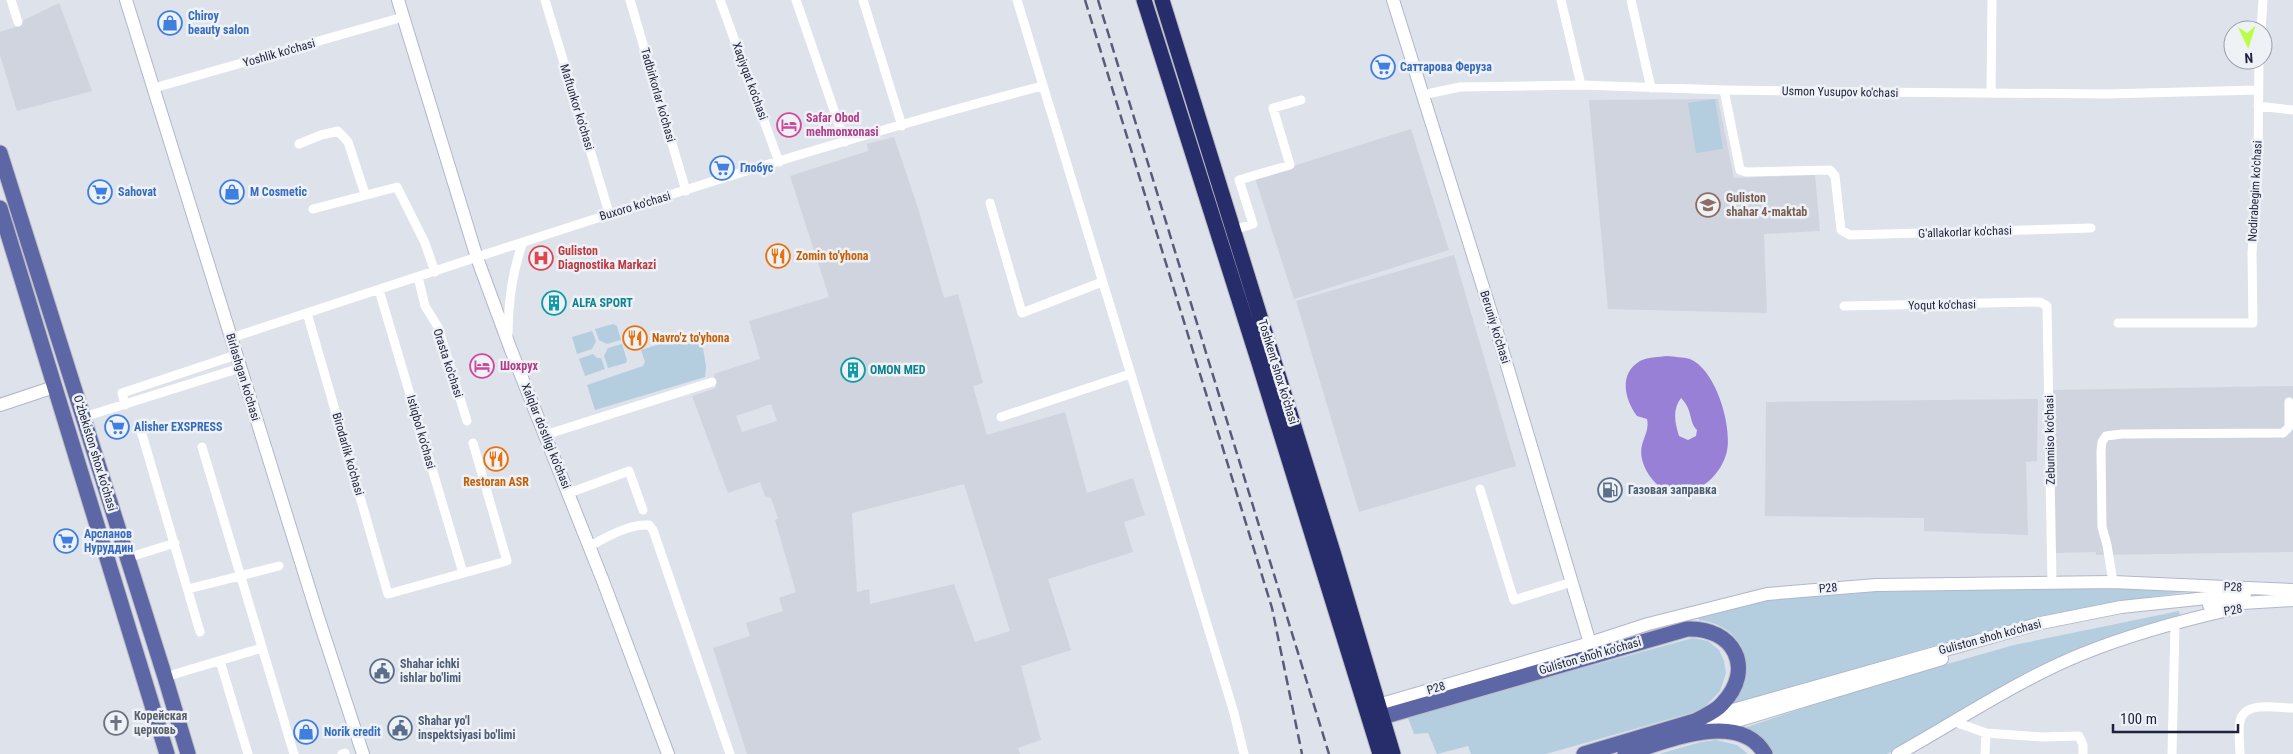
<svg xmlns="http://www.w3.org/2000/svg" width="2293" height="754" font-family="'Roboto Condensed',sans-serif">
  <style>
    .built { fill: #cfd4df; fill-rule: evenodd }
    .green { fill: #b4cedf }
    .water { fill: #9880d6; fill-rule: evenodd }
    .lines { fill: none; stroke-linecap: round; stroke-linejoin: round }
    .secondary-casing { stroke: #b0b7cc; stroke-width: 14 }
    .primary-casing { stroke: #bcbdc4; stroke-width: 17 }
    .highway-casing { stroke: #bcbdc4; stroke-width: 17 }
    .street { stroke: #fff; stroke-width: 9 }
    .secondary { stroke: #fff; stroke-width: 12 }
    .primary { stroke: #5e67a5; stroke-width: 15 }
    .highway { stroke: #272d6b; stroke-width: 15 }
    .rail { stroke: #585c78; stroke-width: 2.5; stroke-dasharray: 10 5; stroke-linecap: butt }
    .labels { text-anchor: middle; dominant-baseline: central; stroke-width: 5; stroke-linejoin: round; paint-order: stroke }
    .shop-label { font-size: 12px; font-weight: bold; fill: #366cbe; stroke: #eef2f7; text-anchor: start }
    .street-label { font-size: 12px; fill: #1e223c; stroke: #eef2f7 }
    .hotel-label { font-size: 12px; font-weight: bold; fill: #b23c85; stroke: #eef2f7; text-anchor: start }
    .education-label { font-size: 12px; font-weight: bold; fill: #785e54; stroke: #eef2f7; text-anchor: start }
    .health-label { font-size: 12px; font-weight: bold; fill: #be3a42; stroke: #eef2f7; text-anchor: start }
    .food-label { font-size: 12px; font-weight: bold; fill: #c56008; stroke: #eef2f7; text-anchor: start }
    .culture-label { font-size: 12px; font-weight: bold; fill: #0d838f; stroke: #eef2f7; text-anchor: start }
    .service-label { font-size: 12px; font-weight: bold; fill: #4e5e75; stroke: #eef2f7; text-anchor: start }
    .worship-label { font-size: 12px; font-weight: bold; fill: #5b616d; stroke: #eef2f7; text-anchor: start }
  </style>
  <rect width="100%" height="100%" fill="#dee2eb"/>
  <path class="built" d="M59,3L92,91L17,111L0,55V32L22,25V21Z
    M1718,99L1734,178L1815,175L1820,231L1764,234L1767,313L1608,309L1589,100Z
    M1411,129L1449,250L1294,299L1255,178Z
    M894,137L918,208L944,298L958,294L983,383L973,386L987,435L1065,412L1087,493L1133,478L1145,515L1124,522L1133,552L1048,579L1071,650L1021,666L1041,740L1018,748L1020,754H747L713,648L750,636L746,623L783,611L779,598L796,592L775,520L778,518L771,498L765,496L760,482L728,493L692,396L716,388L714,374L760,359L749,321L829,297L790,176L868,151L867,144ZM771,404L777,421L742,432L736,416ZM964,484L1010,631L975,642L954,584L870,604L869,589L857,592L852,513Z
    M1454,255L1516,466L1359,512L1296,301Z
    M2293,386V552L2096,555V552L2055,553L2052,390Z
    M2038,399L2037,461L2026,462L2028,535L1924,531V518L1765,516L1766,402Z"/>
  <path class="green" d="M1715,99L1723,149L1696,153L1688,103Z
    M613,324L617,326L621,340L607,344L599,340L595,329Z
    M592,331L596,341L592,349L577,354L572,337Z
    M700,331L706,366L705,377L595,410L587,385L643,366L645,362L641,350Z
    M622,344L627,360L626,363L608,368L604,356L608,348Z
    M593,354L597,358H601L605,369L585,376L579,359Z
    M2166,588L2194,591C2035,611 1881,660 1729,708C1759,673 1748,626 1699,620L1698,617L1772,598L1880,591Z
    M2179,611L2180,615L2121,634L1887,754H1774L1754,732L1744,728L1863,688L2014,645Z
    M1693,638L1708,641L1719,650L1724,661L1726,673L1720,691L1705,707L1691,713L1546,754H1471L1468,746L1437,754L1428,733L1414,734L1408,718L1469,699Z
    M1716,740L1737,745L1748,754H1659L1701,742Z"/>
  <path class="water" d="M1667,356C1674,357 1683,357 1690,359C1716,370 1732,425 1727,451C1718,490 1668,512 1646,470C1633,444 1651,437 1647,419L1637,416C1625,400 1618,374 1640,361C1647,357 1659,357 1667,356ZM1681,398C1693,410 1689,423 1697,430L1696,436L1688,440L1679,436C1675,423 1672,410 1681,398Z"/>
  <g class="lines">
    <g class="secondary-casing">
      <path id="secondary" d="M126,0L319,620L363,754
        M398,0L477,258L511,350L603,581L668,754
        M1393,0L1494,322L1592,650
        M0,405L54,387
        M2209,605L2293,600
        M1378,705L1590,643L1648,624L1767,594L1876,585L2113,582L2293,590
        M1708,717L2041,623L2121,607L2245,594
        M1710,729L1942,659
        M1898,754C1957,721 2020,679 2082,654C2129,635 2180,621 2228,610"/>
    </g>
    <g class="primary-casing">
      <path id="primary" d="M0,153L165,677L188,754
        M0,208L167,754
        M1382,717L1687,629C1734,627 1756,669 1722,704C1715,712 1704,716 1695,721L1584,754
        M1625,754C1663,743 1739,708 1765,754"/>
    </g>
    <g class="highway-casing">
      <path id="highway" d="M1144,0L1259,363L1380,754
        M1162,0L1333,552L1393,754"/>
    </g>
    <path class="street" d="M11,0L18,22
      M545,0L609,213
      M630,0L686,191
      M720,0L779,162
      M796,0L845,142
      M863,0L902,126
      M1017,0L1234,713L1244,754
      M1561,0L1581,85
      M1631,0L1651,88
      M2261,30L2263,0
      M154,88L403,17
      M1724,90L1740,170L1746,172L1830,170L1835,176L1841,230L1850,235L2091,228
      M1991,92L1992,0
      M1422,95L1460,87L1581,85L1724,90L1870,92L2107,94L2258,90
      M2258,106L2293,110
      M299,144L321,135L338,131L348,142L365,194
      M990,203L1022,313L1102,282
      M313,209L397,187L425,243L435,272
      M1233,230L1253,224L1239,180L1290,165L1273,108L1301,100
      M418,277L425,306L438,327L467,421
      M379,290L463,573
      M1844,306L2040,302L2047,306L2052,583
      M307,313L388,594L507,561L473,443
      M2118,323H2253L2252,253L2258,165L2259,60
      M508,335C508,303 512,272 523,242
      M231,338C500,250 768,158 1042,86
      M125,405L122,393L236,355
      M84,417L240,368
      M1001,417L1130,374
      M141,431L200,632
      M545,435L712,382
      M202,447L294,754
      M1480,489L1514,600L1572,582
      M569,493L629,471L643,510
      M590,546C607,537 628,524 649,525L653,530L730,754
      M127,558L175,543
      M2113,582L2107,545L2102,527L2101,451L2102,442L2106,436L2122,434L2283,433L2289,427V402
      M188,589L279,566
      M220,661L248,754
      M165,677L262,648
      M1955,722L1986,733L2042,737L2079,736L2083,745V754
      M342,754L345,753
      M1985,754L1986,733
      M2172,754L2175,624
      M2240,754C2240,744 2237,727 2241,718C2248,701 2279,708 2293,708"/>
    <use href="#secondary" class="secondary"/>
    <use href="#primary" class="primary"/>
    <use href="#highway" class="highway"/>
    <path class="rail" d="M1085,0L1272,608L1302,754
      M1098,0L1329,754"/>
  </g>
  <defs>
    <g id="shop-ring" transform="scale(1.25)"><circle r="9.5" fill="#eef2f7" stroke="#3f7fe0" stroke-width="1.5"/><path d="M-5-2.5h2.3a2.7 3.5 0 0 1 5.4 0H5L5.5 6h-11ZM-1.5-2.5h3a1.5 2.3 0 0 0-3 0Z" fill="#3f7fe0"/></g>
    <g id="supermarket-ring" transform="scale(1.25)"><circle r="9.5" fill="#eef2f7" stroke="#3f7fe0" stroke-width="1.5"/><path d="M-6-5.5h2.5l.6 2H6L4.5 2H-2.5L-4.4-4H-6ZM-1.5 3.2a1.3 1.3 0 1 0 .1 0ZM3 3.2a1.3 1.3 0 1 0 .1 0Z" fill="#3f7fe0"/></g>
    <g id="hotel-ring" transform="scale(1.25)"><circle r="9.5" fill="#eef2f7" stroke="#d1479c" stroke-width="1.5"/><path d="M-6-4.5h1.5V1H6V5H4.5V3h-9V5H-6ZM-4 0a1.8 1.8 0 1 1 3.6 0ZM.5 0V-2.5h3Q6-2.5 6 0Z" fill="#d1479c"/></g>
    <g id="school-ring" transform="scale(1.25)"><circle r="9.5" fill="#eef2f7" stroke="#8d6e63" stroke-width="1.5"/><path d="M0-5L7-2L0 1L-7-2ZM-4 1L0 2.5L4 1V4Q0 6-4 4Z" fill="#8d6e63"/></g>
    <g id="restaurant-ring" transform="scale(1.25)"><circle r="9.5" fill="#eef2f7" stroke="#e8710a" stroke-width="1.5"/><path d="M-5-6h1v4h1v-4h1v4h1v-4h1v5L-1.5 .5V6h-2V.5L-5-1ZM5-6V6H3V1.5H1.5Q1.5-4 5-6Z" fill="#e8710a"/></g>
    <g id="hospital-ring" transform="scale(1.25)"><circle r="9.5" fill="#eef2f7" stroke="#e0444e" stroke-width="1.5"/><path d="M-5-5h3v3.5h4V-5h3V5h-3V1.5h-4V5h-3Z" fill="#e0444e"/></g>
    <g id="building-ring" transform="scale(1.25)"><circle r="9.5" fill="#eef2f7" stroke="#0f9aa8" stroke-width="1.5"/><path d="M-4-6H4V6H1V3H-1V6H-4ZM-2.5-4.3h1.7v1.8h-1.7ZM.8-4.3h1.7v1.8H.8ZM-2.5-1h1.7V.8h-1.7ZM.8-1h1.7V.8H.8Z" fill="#0f9aa8"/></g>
    <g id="fuel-ring" transform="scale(1.25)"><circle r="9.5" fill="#eef2f7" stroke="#5c6f8a" stroke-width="1.5"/><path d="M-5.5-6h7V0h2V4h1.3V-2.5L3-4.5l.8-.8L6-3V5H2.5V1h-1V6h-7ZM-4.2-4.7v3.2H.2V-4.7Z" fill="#5c6f8a"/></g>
    <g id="civic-ring" transform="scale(1.25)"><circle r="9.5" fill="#eef2f7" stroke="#5c6f8a" stroke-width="1.5"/><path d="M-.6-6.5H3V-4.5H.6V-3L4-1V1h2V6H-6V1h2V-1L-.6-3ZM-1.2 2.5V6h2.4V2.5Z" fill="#5c6f8a"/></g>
    <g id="church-ring" transform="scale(1.25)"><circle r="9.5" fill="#eef2f7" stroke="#6b7280" stroke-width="1.5"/><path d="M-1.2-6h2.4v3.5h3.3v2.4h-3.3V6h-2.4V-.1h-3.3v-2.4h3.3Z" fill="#6b7280"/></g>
  </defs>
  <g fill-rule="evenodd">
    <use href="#shop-ring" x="170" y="23"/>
    <use href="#supermarket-ring" x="1383" y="67"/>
    <use href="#hotel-ring" x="789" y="125"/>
    <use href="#supermarket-ring" x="722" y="168"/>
    <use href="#supermarket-ring" x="100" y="192"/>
    <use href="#shop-ring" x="232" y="192"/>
    <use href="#school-ring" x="1708" y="205"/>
    <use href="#restaurant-ring" x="778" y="256"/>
    <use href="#hospital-ring" x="541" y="258"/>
    <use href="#building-ring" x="554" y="303"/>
    <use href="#restaurant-ring" x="635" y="338"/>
    <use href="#hotel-ring" x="482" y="366"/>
    <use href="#building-ring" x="853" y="370"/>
    <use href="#supermarket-ring" x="117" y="427"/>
    <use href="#restaurant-ring" x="496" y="459"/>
    <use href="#fuel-ring" x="1610" y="490"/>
    <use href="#supermarket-ring" x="66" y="541"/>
    <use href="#civic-ring" x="382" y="671"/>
    <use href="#church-ring" x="116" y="723"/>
    <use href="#civic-ring" x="400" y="728"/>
    <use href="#shop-ring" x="306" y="732"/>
  </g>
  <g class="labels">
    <g class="shop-label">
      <text x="188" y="16">Chiroy<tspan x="188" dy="14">beauty salon</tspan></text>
      <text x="1400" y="67">Саттарова Феруза</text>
      <text x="740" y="168">Глобус</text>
      <text x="118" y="192">Sahovat</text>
      <text x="250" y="192">M Cosmetic</text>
      <text x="134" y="427">Alisher EXSPRESS</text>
      <text x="84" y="534">Арсланов<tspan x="84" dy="14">Нуруддин</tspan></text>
      <text x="324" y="732">Norik credit</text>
    </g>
    <g class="street-label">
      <text transform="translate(279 53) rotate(-16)">Yoshlik ko'chasi</text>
      <text transform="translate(750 81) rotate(70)">Xaqiyqat ko'chasi</text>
      <text transform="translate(1840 92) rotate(1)">Usmon Yusupov ko'chasi</text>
      <text transform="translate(658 95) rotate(74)">Tadbirkorlar ko'chasi</text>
      <text transform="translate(577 107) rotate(73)">Maftunkor ko'chasi</text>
      <text transform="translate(2255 191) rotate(-87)">Nodirabegim ko'chasi</text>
      <text transform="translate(635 206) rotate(-17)">Buxoro ko'chasi</text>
      <text transform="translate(1965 232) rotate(-2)">G'allakorlar ko'chasi</text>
      <text transform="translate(1942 305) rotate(-1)">Yoqut ko'chasi</text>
      <text transform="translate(1495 327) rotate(73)">Beruniy ko'chasi</text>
      <text transform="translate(448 363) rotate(72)">Orasta ko'chasi</text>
      <text transform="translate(1278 372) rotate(73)">Toshkent shox ko'chasi</text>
      <text transform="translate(243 377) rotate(73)">Birlashgan ko'chasi</text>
      <text transform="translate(421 432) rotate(74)">Istiqbol ko'chasi</text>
      <text transform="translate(546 436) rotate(68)">Xalqlar do'stligi ko'chasi</text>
      <text transform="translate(2050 440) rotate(-91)">Zebunniso ko'chasi</text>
      <text transform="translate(95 453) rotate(73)">O'zbekiston shox ko'chasi</text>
      <text transform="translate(348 454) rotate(74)">Birodarlik ko'chasi</text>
      <text transform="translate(2233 587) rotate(3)">Р28</text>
      <text transform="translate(1828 588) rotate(-5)">Р28</text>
      <text transform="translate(2233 610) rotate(-10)">P28</text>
      <text transform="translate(1990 637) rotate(-15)">Guliston shoh ko'chasi</text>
      <text transform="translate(1590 656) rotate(-16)">Guliston shoh ko'chasi</text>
      <text transform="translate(1436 688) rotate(-16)">Р28</text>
    </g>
    <g class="hotel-label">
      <text x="806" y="118">Safar Obod<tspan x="806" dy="14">mehmonxonasi</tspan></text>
      <text x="500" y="366">Шохрух</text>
    </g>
    <g class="education-label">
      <text x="1726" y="198">Guliston<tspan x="1726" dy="14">shahar 4-maktab</tspan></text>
    </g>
    <g class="health-label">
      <text x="558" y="251">Guliston<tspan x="558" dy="14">Diagnostika Markazi</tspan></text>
    </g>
    <g class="food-label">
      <text x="796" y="256">Zomin to'yhona</text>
      <text x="652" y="338">Navro'z to'yhona</text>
      <text x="496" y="482" text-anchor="middle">Restoran ASR</text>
    </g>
    <g class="culture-label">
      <text x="572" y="303">ALFA SPORT</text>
      <text x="870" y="370">OMON MED</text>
    </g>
    <g class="service-label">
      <text x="1628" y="490">Газовая заправка</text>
      <text x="400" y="664">Shahar ichki<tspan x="400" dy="14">ishlar bo'limi</tspan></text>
      <text x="418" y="721">Shahar yo'l<tspan x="418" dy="14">inspektsiyasi bo'limi</tspan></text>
    </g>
    <g class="worship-label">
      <text x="134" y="716">Корейская<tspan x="134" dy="14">церковь</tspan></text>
    </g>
  </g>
  <g transform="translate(2248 45) rotate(176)"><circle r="24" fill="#eef2f7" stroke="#9b9fac"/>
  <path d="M0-4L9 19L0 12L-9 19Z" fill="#bbfe49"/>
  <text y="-8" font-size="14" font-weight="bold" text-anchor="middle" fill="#1e223c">N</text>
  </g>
  <path d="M2113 724v8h125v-8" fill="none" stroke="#1e223c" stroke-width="2.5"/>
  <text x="2120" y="724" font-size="15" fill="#1e223c" stroke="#eef2f7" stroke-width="4" paint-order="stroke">100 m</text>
</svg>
